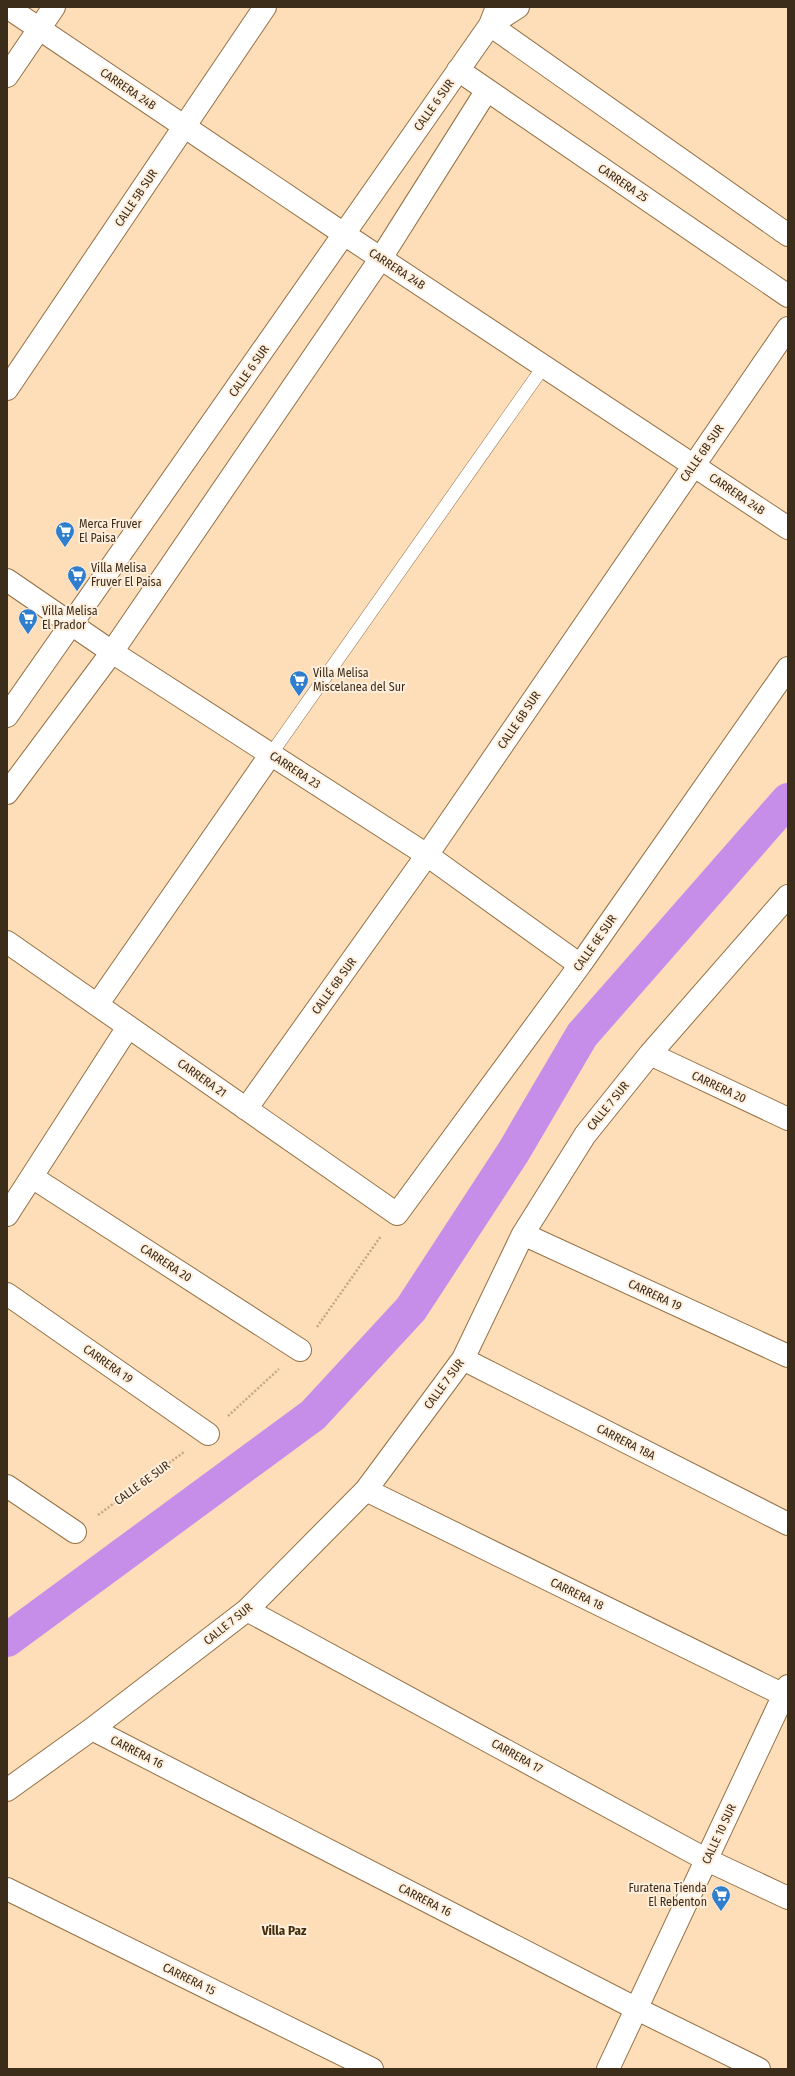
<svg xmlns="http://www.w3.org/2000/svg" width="795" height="2076" font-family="'Fira Sans Condensed',sans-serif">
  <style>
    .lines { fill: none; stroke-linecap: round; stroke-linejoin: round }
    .canal { stroke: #c68de9; stroke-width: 34 }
    .lane-casing { stroke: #947145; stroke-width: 14 }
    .street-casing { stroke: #947145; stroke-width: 24 }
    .path { stroke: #c2a888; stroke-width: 2.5; stroke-dasharray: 2 2; stroke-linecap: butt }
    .lane { stroke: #fff; stroke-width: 13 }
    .street { stroke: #fff; stroke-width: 22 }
    .labels { text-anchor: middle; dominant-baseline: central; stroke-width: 4; stroke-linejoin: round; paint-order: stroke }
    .street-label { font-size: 12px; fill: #3c2d1b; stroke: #feeedb }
    .poi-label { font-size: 12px; fill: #3c2d1b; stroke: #feeedb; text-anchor: start }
    .neighbourhood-label { font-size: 13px; font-weight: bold; fill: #442c09; stroke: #feeedb }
  </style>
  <rect width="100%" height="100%" fill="#fddeb8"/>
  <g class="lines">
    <path class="canal" d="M7,1640L313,1415L411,1309L514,1151L582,1035L788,800"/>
    <g class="lane-casing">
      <path id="lane" d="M271,754L544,366"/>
    </g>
    <g class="street-casing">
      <path id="street" d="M7,7L344,234L788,528
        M490,25L788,235
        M490,25L518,7
        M458,70L788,296
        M7,76L54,7
        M7,389L265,7
        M7,580L112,652L427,855L580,965
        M7,716L490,25L497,7
        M7,793L112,652L381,258L487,90
        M7,942L397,1214L580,965L788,668
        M97,1005L271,754
        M650,1054L788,1119
        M246,1109L427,855L788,328
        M32,1177L300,1350
        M7,1215L128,1027
        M523,1234L788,1356
        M7,1294L208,1434
        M463,1359L788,1524
        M7,1486L75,1532
        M366,1490L788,1697
        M247,1610L707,1860L788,1898
        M92,1729L637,2009L759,2069
        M7,1790L92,1729L247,1610L366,1490L463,1359L523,1234L585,1135L650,1054L788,896
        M7,1889L372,2069
        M608,2069L788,1686"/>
    </g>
    <path class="path" d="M317,1327L381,1236
      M228,1416L279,1369
      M98,1515L184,1452"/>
    <use href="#lane" class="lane"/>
    <use href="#street" class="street"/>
  </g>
  <defs>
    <g id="supermarket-pin" transform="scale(1)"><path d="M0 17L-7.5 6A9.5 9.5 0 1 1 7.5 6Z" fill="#307fcf" stroke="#feeedb"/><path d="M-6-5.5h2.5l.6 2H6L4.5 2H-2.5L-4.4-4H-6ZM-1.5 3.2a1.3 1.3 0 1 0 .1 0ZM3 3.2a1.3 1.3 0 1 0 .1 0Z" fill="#fff"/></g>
  </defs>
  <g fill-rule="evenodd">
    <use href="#supermarket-pin" x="65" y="531"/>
    <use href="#supermarket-pin" x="77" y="575"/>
    <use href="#supermarket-pin" x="28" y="618"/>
    <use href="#supermarket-pin" x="299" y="680"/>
    <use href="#supermarket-pin" x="721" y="1895"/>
  </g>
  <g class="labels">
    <g class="street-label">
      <text transform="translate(128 89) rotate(34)">CARRERA 24B</text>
      <text transform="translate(434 105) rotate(-55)">CALLE 6 SUR</text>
      <text transform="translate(623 183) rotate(34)">CARRERA 25</text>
      <text transform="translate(136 198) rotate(-56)">CALLE 5B SUR</text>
      <text transform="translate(397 269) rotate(33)">CARRERA 24B</text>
      <text transform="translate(249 371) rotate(-55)">CALLE 6 SUR</text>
      <text transform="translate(702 453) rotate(-55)">CALLE 6B SUR</text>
      <text transform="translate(737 494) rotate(34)">CARRERA 24B</text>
      <text transform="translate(519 720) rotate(-56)">CALLE 6B SUR</text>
      <text transform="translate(295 770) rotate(33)">CARRERA 23</text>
      <text transform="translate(595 943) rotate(-55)">CALLE 6E SUR</text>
      <text transform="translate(334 986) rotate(-54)">CALLE 6B SUR</text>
      <text transform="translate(202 1078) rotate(35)">CARRERA 21</text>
      <text transform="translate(719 1087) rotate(25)">CARRERA 20</text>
      <text transform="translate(608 1106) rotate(-51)">CALLE 7 SUR</text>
      <text transform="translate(166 1263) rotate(33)">CARRERA 20</text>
      <text transform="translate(655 1295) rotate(25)">CARRERA 19</text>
      <text transform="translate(108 1364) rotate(35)">CARRERA 19</text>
      <text transform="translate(444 1384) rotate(-54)">CALLE 7 SUR</text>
      <text transform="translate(626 1442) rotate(27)">CARRERA 18A</text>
      <text transform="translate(142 1483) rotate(-36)">CALLE 6E SUR</text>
      <text transform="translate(577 1594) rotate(26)">CARRERA 18</text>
      <text transform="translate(228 1624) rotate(-39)">CALLE 7 SUR</text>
      <text transform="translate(137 1752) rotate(27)">CARRERA 16</text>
      <text transform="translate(517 1756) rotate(29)">CARRERA 17</text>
      <text transform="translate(719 1834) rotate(-65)">CALLE 10 SUR</text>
      <text transform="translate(425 1900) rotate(27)">CARRERA 16</text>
      <text transform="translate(189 1979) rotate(26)">CARRERA 15</text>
    </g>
    <g class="poi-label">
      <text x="79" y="524">Merca Fruver<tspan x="79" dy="14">El Paisa</tspan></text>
      <text x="91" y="568">Villa Melisa<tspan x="91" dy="14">Fruver El Paisa</tspan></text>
      <text x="42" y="611">Villa Melisa<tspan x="42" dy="14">El Prador</tspan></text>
      <text x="313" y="673">Villa Melisa<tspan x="313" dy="14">Miscelanea del Sur</tspan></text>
      <text x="707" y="1888" text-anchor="end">Furatena Tienda<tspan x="707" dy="14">El Rebenton</tspan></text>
    </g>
    <g class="neighbourhood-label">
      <text x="284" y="1930">Villa Paz</text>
    </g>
  </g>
  <rect width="795" height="2076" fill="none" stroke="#3c2d1b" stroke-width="16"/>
</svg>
